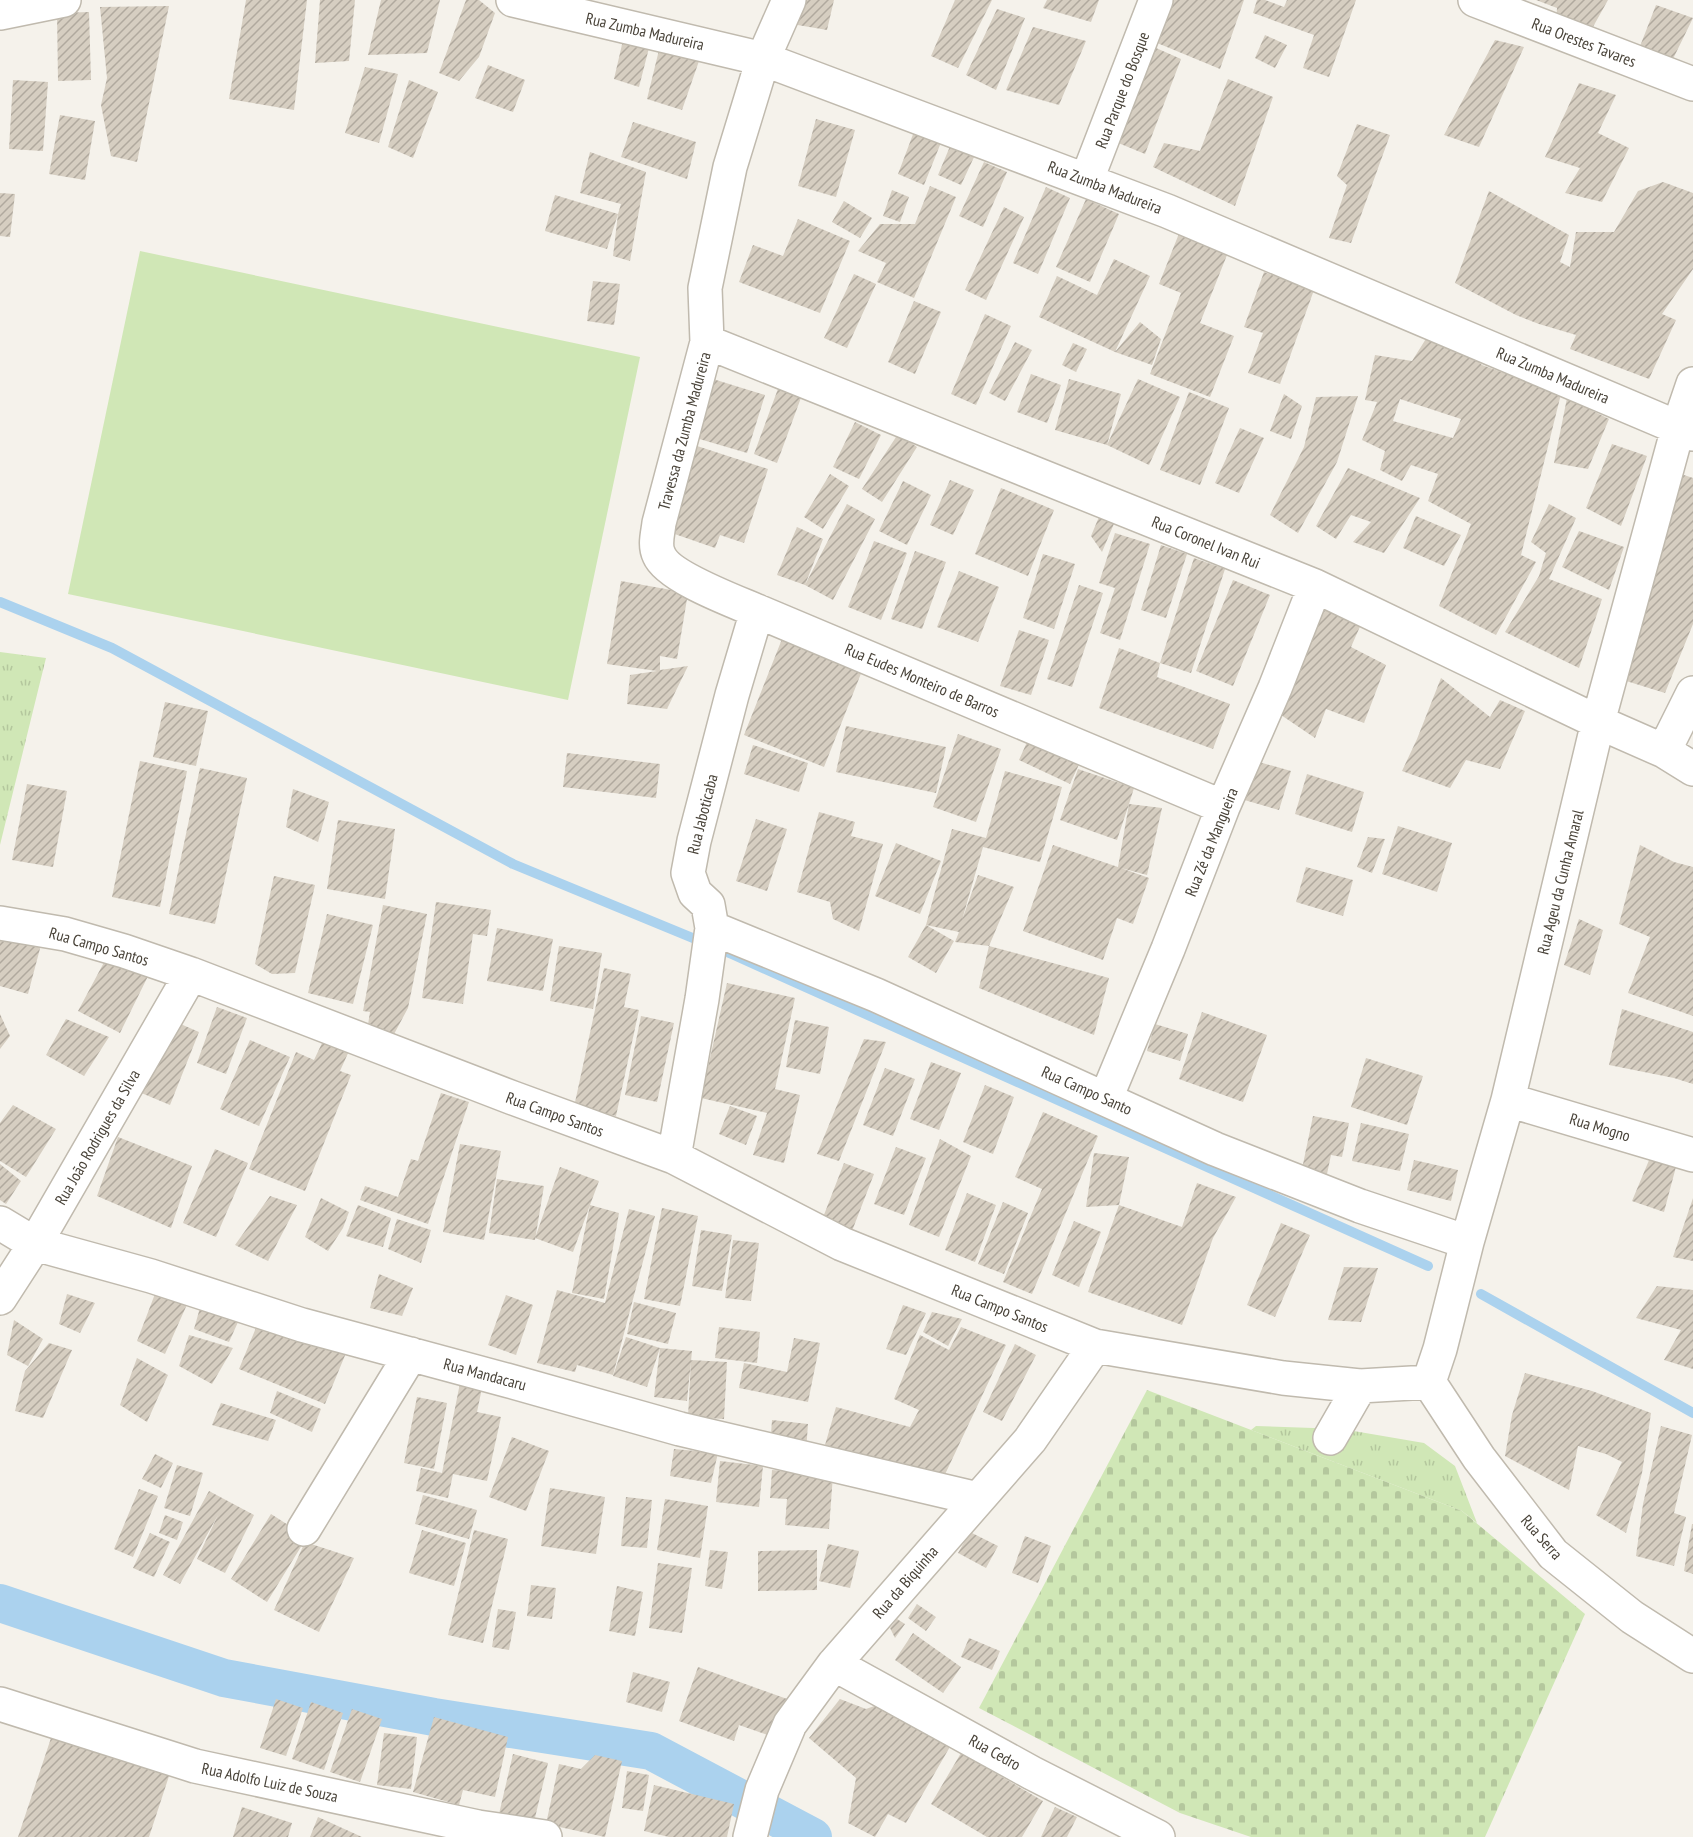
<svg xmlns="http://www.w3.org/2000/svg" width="1693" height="1837" font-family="'PT Sans Narrow',sans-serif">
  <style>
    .grass { fill: url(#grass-tufts) }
    .cemetery { fill: url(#cemetery-stones) }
    .garden { fill: #d0e7b6 }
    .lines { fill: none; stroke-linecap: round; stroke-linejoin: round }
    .stream { stroke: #abd2ee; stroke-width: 10 }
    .canal { stroke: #abd2ee; stroke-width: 38 }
    .building { fill: url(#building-hatch); fill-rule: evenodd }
    .minor-casing { stroke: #c0baae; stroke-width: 36 }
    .minor { stroke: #fff; stroke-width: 33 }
    .labels { text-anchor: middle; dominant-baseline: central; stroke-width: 4.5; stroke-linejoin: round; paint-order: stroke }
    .street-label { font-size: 16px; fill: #494339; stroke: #fff }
  </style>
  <defs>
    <pattern id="grass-tufts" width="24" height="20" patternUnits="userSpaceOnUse" patternTransform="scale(1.5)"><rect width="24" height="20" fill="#d0e7b6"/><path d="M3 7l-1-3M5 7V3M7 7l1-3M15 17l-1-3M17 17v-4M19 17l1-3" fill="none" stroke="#b4c79d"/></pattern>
    <pattern id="cemetery-stones" width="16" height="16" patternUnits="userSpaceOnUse" patternTransform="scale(1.5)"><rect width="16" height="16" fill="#d0e7b6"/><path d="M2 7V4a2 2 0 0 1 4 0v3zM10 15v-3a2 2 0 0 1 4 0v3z" fill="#b4c79d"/></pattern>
    <pattern id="building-hatch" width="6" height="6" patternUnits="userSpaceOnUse" patternTransform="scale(1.5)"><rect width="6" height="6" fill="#d6cec1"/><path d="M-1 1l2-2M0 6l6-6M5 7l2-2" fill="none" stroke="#b0a99e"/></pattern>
  </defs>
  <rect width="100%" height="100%" fill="#f5f2eb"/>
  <path class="grass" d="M0,652L46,658L0,845Z
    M1256,1426L1342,1429L1424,1443L1455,1466L1477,1523L1462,1511L1251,1430Z"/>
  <path class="cemetery" d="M1147,1390L1462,1511L1585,1614L1485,1837H1251L1180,1813L979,1708Z"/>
  <path class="garden" d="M140,251L640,357L568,700L68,594Z"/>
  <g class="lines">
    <path class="stream" d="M0,602L112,648L513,864L734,955L1428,1266
      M1481,1294L1693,1413"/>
    <path class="canal" d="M0,1603L224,1678L434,1717L651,1751L813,1837"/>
  </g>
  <path class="building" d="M246,0H307L294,110L229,99Z
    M320,0H355L349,61L315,63Z
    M381,0H440L427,53L368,55Z
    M466,0H479L495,13L479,57L459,81L439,73Z
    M792,0H834L827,30L786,23Z
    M955,0H992L958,68L931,56Z
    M1047,0H1099L1091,22L1043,8Z
    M1164,0H1244L1220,69L1150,40Z
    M1257,0H1265L1284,7L1287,0H1356L1329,77L1303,68L1314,35L1253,13Z
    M1536,0H1608L1589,34L1556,23L1557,8Z
    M1656,5L1693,18L1671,63L1637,54Z
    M169,6L137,162L111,156L101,105L107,78L100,7Z
    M997,9L1025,18L996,90L966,75Z
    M89,12L91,80L58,81L57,13Z
    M1033,27L1086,41L1059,105L1006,90Z
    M1265,35L1287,45L1275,68L1255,58Z
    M624,36L650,44L639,87L614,79Z
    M1495,40L1524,47L1479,147L1444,135Z
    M1147,44L1181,59L1145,154L1111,140Z
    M659,50L699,61L682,110L647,99Z
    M488,65L525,80L513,112L475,98Z
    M365,67L398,74L379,143L345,133Z
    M1228,79L1273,97L1235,206L1153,167L1164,143L1200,151Z
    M13,80L48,82L43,151L9,149Z
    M409,80L438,92L413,158L388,147Z
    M1579,83L1616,95L1598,133L1629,148L1602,202L1565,193L1580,168L1545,157Z
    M60,115L95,121L85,180L49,174Z
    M816,119L855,130L836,197L798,186Z
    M633,122L696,142L687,179L621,157Z
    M1357,124L1390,135L1351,243L1329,238L1347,185L1337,176Z
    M915,129L942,140L924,185L898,174Z
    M951,144L975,155L961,185L938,175Z
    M590,152L646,172L630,261L613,256L618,214L621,204L580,193Z
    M984,162L1007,172L983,227L959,216Z
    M1663,182L1693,193V269L1662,314L1676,320L1649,379L1570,349L1576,335L1539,324L1516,315L1455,283L1489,191L1569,235L1560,262L1570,267L1576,232H1614L1638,191Z
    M930,186L956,197L914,298L877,282L886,263L858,251L880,224H915Z
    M1046,187L1070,198L1038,274L1013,263Z
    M892,190L909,197L900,222L883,216Z
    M0,193L15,194L10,237L0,236Z
    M555,195L618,214L607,249L545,231Z
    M1086,199L1119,214L1090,282L1056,267Z
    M844,201L872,218L860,238L832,222Z
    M1004,207L1024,217L986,300L965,290Z
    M798,219L850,241L820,313L739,282L753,245L783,256Z
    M1180,231L1229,250L1200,323L1234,336L1210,397L1150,374L1181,293L1159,284Z
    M1114,259L1150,276L1115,352L1039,317L1057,276L1097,295Z
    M1264,272L1314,290L1280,384L1248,373L1263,333L1244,327Z
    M854,274L876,284L847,348L824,338Z
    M593,281L620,284L614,325L587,321Z
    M914,301L941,312L915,374L888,362Z
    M985,314L1011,326L976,405L951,394Z
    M1140,322L1161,339L1152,365L1115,352Z
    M1429,334L1456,340L1482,365L1561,394L1521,555L1536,562L1496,635L1439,606L1471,524L1428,501L1438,474L1411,465L1402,481L1380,470L1385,451L1362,440L1377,402L1365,400L1375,355L1412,361ZM1400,399L1461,419L1453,438L1393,421Z
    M1015,342L1032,350L1005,401L989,393Z
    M1073,343L1087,349L1076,372L1062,365Z
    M1031,374L1061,385L1047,423L1017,412Z
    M713,379L765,395L747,453L696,438Z
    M1069,379L1121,394L1107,445L1138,379L1180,397L1149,465L1107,445L1055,430Z
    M779,386L802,395L777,463L754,454Z
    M1189,392L1229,408L1200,485L1160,470Z
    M1284,394L1302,406L1291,439L1270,431Z
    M1358,396L1337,462L1298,533L1270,515L1304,447L1316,397Z
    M1567,398L1609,419L1588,469L1554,463Z
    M855,422L881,435L859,479L833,467Z
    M1240,428L1264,438L1239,493L1215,483Z
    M898,434L917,447L882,502L862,489Z
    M1612,444L1647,456L1621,526L1586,508Z
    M694,445L768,469L744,543L720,535L715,548L666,531Z
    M1348,468L1420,498L1384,553L1353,542L1371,522L1351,515L1336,539L1316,526Z
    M830,474L849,486L823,529L804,517Z
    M1681,474L1693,478V624L1665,693L1623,680Z
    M950,480L974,490L953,535L930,525Z
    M903,481L931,495L907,545L879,531Z
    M1001,488L1054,510L1028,576L975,554Z
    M847,504L875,519L833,600L805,585Z
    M1549,504L1576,518L1549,579L1602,599L1579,668L1505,632L1539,576L1546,553L1531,542Z
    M1101,512L1116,519L1102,552L1091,536Z
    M1416,516L1461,535L1444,566L1403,548Z
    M797,527L823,539L805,585L777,575Z
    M1579,531L1624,547L1609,590L1562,567Z
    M1115,533L1150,544L1120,640L1100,633L1115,588L1099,583Z
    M874,541L907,553L881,620L848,607Z
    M1161,545L1187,554L1166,618L1141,610Z
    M915,551L946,562L922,629L891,619Z
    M1043,554L1075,564L1054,629L1023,618Z
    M1194,558L1225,569L1191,673L1160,663Z
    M959,571L999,587L978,642L937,627Z
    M1233,580L1270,595L1233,686L1196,671Z
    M621,581L688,593L677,659L660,656V670L688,666L667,709L627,704L630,675L657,671L607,664Z
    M1079,585L1103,593L1072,687L1047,679Z
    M1323,604L1362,622L1351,647L1386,665L1364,723L1326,709L1315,738L1278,713Z
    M1019,630L1049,640L1031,695L1000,686Z
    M782,639L862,671L824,767L744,735Z
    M1119,648L1160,663L1157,677L1230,704L1213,749L1099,708Z
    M1441,678L1490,717L1500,700L1525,711L1500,769L1466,760L1450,788L1402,771L1417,739Z
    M165,702L208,711L196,766L153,757Z
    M846,726L946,747L936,793L836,772Z
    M1031,733L1082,758L1070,784L1019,760Z
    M958,734L1001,749L976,822L933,807Z
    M753,745L808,763L799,792L744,774Z
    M567,753L660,764L656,798L563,787Z
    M1252,760L1291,771L1279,810L1241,799Z
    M140,761L187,771L160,907L112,897Z
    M200,768L247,778L215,924L169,914Z
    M1078,769L1134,788L1129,804L1162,808L1147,875L1121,868L1149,878L1133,924L1117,918L1103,960L1023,931L1053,845L1118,867L1129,804L1117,840L1060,820Z
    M1005,771L1062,787L1040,862L983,847L962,920L978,875L1014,887L989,946L955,942L959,932L926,925L954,941L936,973L908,957L926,925L952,829L986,838Z
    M1307,774L1364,792L1352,832L1295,814Z
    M27,784L67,791L53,867L12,860Z
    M293,789L329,802L318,842L286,827Z
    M819,812L855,822L851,836L883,844L859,931L833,919L830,902L797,892Z
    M756,819L787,829L767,891L736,881Z
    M338,820L395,829L385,899L327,889Z
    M1398,826L1452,843L1437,892L1382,874Z
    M1368,837L1385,839L1372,873L1357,867Z
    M896,843L941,861L920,914L875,896Z
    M1640,845L1674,862L1693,867V1016L1628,993L1650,937L1619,924Z
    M1306,867L1353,880L1343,916L1296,902Z
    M274,876L315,885L295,973L272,974L255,964Z
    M436,902L491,910L487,936L473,934L463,1004L422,998Z
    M383,905L427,914L408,1008L393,1036L367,1031L370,1012L363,1011Z
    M327,914L373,925L353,1004L308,993Z
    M1579,919L1603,930L1590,975L1564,965Z
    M497,928L553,939L543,991L487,981Z
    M0,931L42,941L28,994L0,986Z
    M559,946L602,953L593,1009L550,1001Z
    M989,946L1109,978L1094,1035L979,988Z
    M109,953L153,966L120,1033L78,1011Z
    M604,968L631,974L624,1007L639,1010L616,1116L574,1107Z
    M727,983L795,998L775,1089L800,1095L784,1163L753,1155L767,1113L701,1098Z
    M217,1007L247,1018L226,1074L197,1063Z
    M1622,1009L1693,1032V1084L1674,1078L1609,1065Z
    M1202,1012L1267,1035L1243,1102L1179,1079Z
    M0,1014L10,1036L0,1049Z
    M641,1016L674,1023L657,1102L625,1095Z
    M66,1019L109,1037L84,1076L46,1055Z
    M169,1019L199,1032L170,1105L139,1092Z
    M795,1020L829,1027L820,1074L786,1067Z
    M1155,1024L1188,1034L1180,1061L1147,1051Z
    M864,1039L886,1042L839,1161L817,1154Z
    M250,1040L290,1057L259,1126L220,1109Z
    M323,1041L349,1051L340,1071L351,1075L305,1191L249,1169L296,1052L314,1060Z
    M1366,1058L1423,1076L1407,1125L1351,1107Z
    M931,1062L961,1073L939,1130L910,1119Z
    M885,1068L915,1079L893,1136L863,1125Z
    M985,1085L1014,1097L993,1154L963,1142Z
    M441,1093L469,1102L428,1224L360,1200L365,1186L398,1197L411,1159L418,1161Z
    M13,1105L56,1129L26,1177L0,1161V1123Z
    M730,1106L757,1116L746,1145L719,1134Z
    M1043,1112L1098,1136L1032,1294L1003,1282L1042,1189L1015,1177Z
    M1313,1116L1349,1123L1342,1157L1331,1155L1327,1174L1302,1169Z
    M1361,1123L1409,1134L1400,1171L1352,1161Z
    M118,1137L192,1166L171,1228L97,1196Z
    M940,1139L971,1156L939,1237L909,1225Z
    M460,1144L501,1151L484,1240L443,1232Z
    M896,1147L926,1158L904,1215L874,1204Z
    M215,1149L248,1163L216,1237L183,1223Z
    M1094,1153L1129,1157L1119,1205L1182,1227L1197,1183L1236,1197L1213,1238L1182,1325L1088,1292L1119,1205L1086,1207Z
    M1652,1153L1677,1163L1664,1212L1632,1201Z
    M1414,1160L1458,1170L1451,1201L1407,1190Z
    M844,1163L874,1174L852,1231L822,1220Z
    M0,1164L21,1181L6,1204L0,1200Z
    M560,1167L599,1181L590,1205L619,1213L604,1299L572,1293L590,1205L573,1252L535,1238Z
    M497,1179L544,1186L535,1240L489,1233Z
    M967,1193L996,1205L975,1262L945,1250Z
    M270,1196L297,1205L268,1261L235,1245Z
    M321,1198L349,1212L343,1228L328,1251L305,1237Z
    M1693,1198V1261L1673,1257Z
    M1003,1202L1028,1213L1004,1274L978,1264Z
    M358,1205L391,1218L383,1247L346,1236Z
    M662,1208L698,1216L680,1306L644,1299Z
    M629,1209L655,1216L613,1375L577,1365L575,1372L537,1363L557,1290L605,1303Z
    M397,1219L431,1230L421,1263L388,1249Z
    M1074,1221L1101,1232L1079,1287L1052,1275Z
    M1281,1223L1310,1235L1275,1317L1247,1305Z
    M701,1230L732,1235L722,1291L692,1286Z
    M733,1240L759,1243L751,1301L725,1298Z
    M1344,1267L1378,1268L1361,1322L1328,1320Z
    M379,1274L413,1288L402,1316L370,1308Z
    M158,1286L189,1300L165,1354L137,1341Z
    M1657,1286L1693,1290V1369L1664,1360L1681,1330L1636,1318Z
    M67,1294L95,1303L80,1333L59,1324Z
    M506,1295L533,1305L516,1355L488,1345Z
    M203,1297L243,1311L229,1342L194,1329Z
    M634,1302L676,1313L668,1344L627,1334Z
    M903,1305L926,1313L906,1355L886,1349Z
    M932,1312L962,1319L948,1346L923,1332Z
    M260,1318L346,1353L325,1404L239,1369Z
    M14,1320L43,1339L28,1366L7,1355Z
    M719,1327L760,1332L757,1363L715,1358Z
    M961,1327L1006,1345L940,1485L823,1452L836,1407L910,1427L919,1410L894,1399L920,1335L949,1350Z
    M189,1335L233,1348L212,1384L179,1366Z
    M626,1337L660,1348L692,1351L687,1401L654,1397L660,1348L647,1387L613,1376Z
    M794,1338L820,1343L808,1402L739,1388L744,1363L787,1372Z
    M49,1343L72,1350L43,1418L15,1411L25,1371Z
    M1015,1344L1036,1355L1002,1421L983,1412Z
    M137,1358L168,1375L147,1422L120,1405Z
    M691,1360L727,1362L724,1419L688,1417Z
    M1525,1373L1592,1391L1651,1413L1642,1473L1626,1533L1596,1515L1622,1462L1606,1454L1578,1446L1569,1490L1505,1456L1512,1415Z
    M460,1383L482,1388L477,1412L501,1417L487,1481L453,1474L448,1498L416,1491L421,1468L442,1473Z
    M277,1391L321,1409L312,1432L270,1413Z
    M417,1397L447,1403L434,1469L404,1463Z
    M221,1403L276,1420L268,1441L212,1425Z
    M772,1420L808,1424L806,1451L770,1448Z
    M1661,1426L1692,1435L1674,1513L1686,1517L1674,1566L1636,1556L1643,1504Z
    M512,1437L549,1451L526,1511L489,1497Z
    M674,1449L718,1453L711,1483L670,1476Z
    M155,1454L173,1463L161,1488L142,1479Z
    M720,1461L763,1466L759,1507L716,1502Z
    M177,1465L203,1473L190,1516L164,1508Z
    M772,1470L833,1475L829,1529L785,1525L787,1499L770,1498Z
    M550,1488L605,1497L596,1554L541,1546Z
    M139,1489L158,1496L133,1557L114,1549Z
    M209,1491L254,1515L225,1573L197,1559L218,1515L180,1584L163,1575Z
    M423,1495L477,1510L469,1539L415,1524Z
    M626,1497L652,1500L647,1548L621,1546Z
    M665,1499L708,1506L700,1558L657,1550Z
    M271,1514L307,1537L267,1602L231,1579Z
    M165,1515L183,1522L177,1540L159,1533Z
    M1692,1524H1693V1574L1684,1571Z
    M422,1530L466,1543L454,1586L409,1573Z
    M474,1530L508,1539L483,1643L448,1635Z
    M970,1532L998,1546L986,1568L958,1553Z
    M150,1533L170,1542L154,1577L133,1568Z
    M1025,1536L1051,1546L1038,1583L1012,1573Z
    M305,1542L354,1558L319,1632L274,1610Z
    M828,1544L859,1551L850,1588L819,1581Z
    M710,1550L728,1552L722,1589L705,1586Z
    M817,1550V1590L758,1591V1551Z
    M658,1563L692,1568L682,1633L649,1628Z
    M531,1585L556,1588L552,1619L527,1616Z
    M617,1586L643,1592L635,1636L609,1631Z
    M917,1604L936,1617L926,1631L908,1618Z
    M498,1609L516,1612L509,1650L492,1647Z
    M897,1619L905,1624L895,1638L890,1628Z
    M913,1633L961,1667L943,1693L895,1660Z
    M969,1638L1000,1651L992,1670L961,1657Z
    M698,1667L790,1700L776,1738L739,1725L734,1741L679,1721Z
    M633,1672L670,1682L662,1712L626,1702Z
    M276,1699L303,1708L286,1756L260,1748Z
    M840,1699L866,1709L880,1704L951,1745L906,1823L888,1814L875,1837L848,1823L856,1778L809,1738Z
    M311,1702L343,1713L324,1770L292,1759Z
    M352,1709L382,1719L360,1782L330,1772Z
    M434,1717L508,1737L495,1797L463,1790L459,1805L413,1792Z
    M384,1733L417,1737L411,1789L377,1785Z
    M52,1735L170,1773L149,1837H18Z
    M961,1753L1043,1801L1022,1837H987L931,1804Z
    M513,1754L548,1763L534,1822L499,1814Z
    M595,1755L622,1761L605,1837L546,1824L559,1764L581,1769Z
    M627,1771L649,1775L643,1811L622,1808Z
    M654,1785L734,1804L727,1837H669L644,1831Z
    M242,1807L292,1823L288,1837H233Z
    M1055,1807L1077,1817L1067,1837H1041Z
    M318,1817L362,1837H310Z"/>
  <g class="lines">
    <g class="minor-casing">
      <path id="minor" d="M513,0L763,59L1167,211L1693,434
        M789,0L763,59L730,167L705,288L707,342L659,523C658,533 654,545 659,555C668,577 734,601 757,611L1223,807
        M1475,0L1693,84
        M0,13L64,0
        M1087,179L1156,0
        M707,342L1315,586L1598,722L1664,751L1693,769
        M1664,751L1693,693
        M0,923L65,934L124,951L191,974L513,1098L674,1157L842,1244L1095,1346L1283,1378L1360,1386L1429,1382
        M712,928L876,995L1215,1149L1360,1206L1467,1242
        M1106,1098L1168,949L1223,807L1275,688L1315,586
        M1508,1100L1693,1155
        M674,1157L702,999L712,928L708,905L695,893L688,873L694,841L732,695L757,611
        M0,1223L35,1244L151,1276L302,1325L506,1380L680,1429L978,1499
        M0,1298L35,1244L191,974
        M1429,1382L1440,1349L1467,1242L1508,1100L1598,722L1678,428L1693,384
        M1429,1382L1479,1458L1553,1554L1632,1617L1693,1656
        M1330,1438L1360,1386
        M304,1529L411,1354
        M834,1664L1032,1773L1158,1837
        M0,1704L195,1766L478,1827L545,1837
        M750,1837L762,1790L790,1724L834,1664L1030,1440L1095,1346"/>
    </g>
    <use href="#minor" class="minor"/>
  </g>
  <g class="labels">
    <g class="street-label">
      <text transform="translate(645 31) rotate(13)">Rua Zumba Madureira</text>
      <text transform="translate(1584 42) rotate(21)">Rua Orestes Tavares</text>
      <text transform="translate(1122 90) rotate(-69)">Rua Parque do Bosque</text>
      <text transform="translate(1105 187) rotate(21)">Rua Zumba Madureira</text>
      <text transform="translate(1553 375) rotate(23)">Rua Zumba Madureira</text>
      <text transform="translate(684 431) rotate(-75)">Travessa da Zumba Madureira</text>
      <text transform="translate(1206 542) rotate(22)">Rua Coronel Ivan Rui</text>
      <text transform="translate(922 680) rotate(23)">Rua Eudes Monteiro de Barros</text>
      <text transform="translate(702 814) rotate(-76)">Rua Jaboticaba</text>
      <text transform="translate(1211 842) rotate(-68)">Rua Zé da Mangueira</text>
      <text transform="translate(1560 882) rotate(-76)">Rua Ageu da Cunha Amaral</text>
      <text transform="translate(99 946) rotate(16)">Rua Campo Santos</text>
      <text transform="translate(1087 1090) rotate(24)">Rua Campo Santo</text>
      <text transform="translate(555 1114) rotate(20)">Rua Campo Santos</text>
      <text transform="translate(1600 1127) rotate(17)">Rua Mogno</text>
      <text transform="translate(97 1137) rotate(-60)">Rua João Rodrigues da Silva</text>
      <text transform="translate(1000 1308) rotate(22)">Rua Campo Santos</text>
      <text transform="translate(485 1374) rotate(15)">Rua Mandacaru</text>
      <text transform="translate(1542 1537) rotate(49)">Rua Serra</text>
      <text transform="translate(905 1582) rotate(-49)">Rua da Biquinha</text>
      <text transform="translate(995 1752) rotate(29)">Rua Cedro</text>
      <text transform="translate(270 1782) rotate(12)">Rua Adolfo Luiz de Souza</text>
    </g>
  </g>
</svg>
